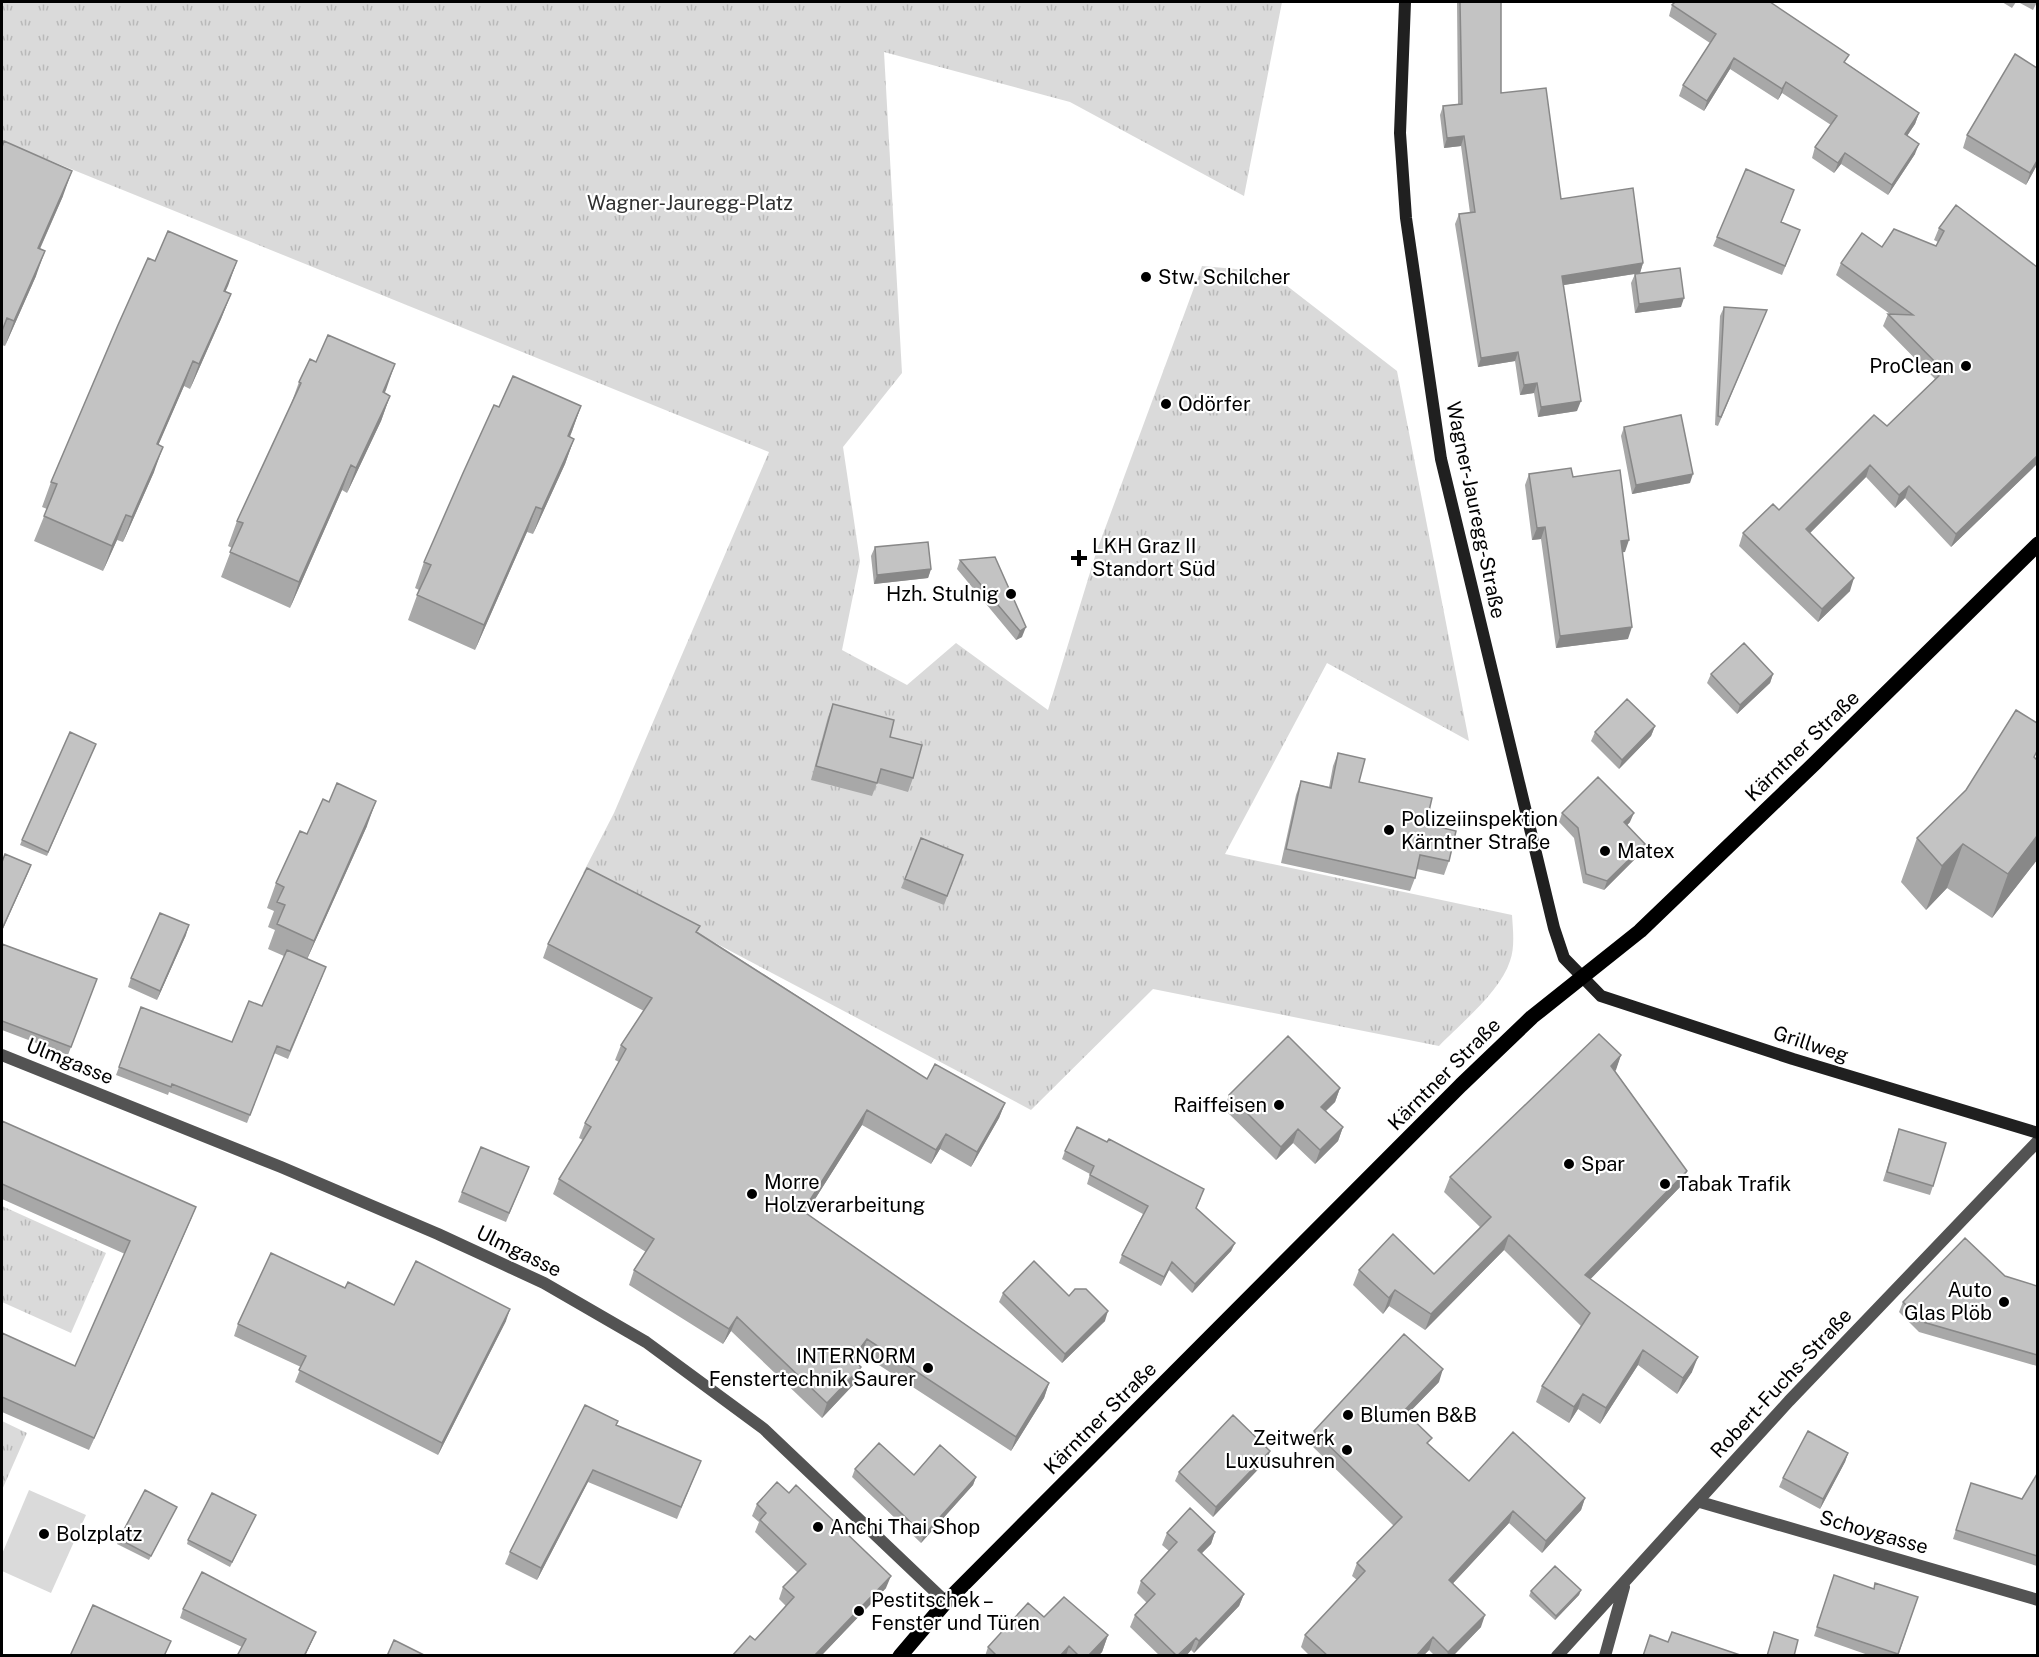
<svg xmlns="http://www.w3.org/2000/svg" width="2039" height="1657" font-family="'Public Sans',sans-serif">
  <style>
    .grass { fill: url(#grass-tufts) }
    .pitch { fill: #dadada }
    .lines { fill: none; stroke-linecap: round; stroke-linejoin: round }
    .minor { stroke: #535353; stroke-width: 12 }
    .secondary { stroke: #202020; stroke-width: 12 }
    .primary { stroke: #000; stroke-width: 15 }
    .wall { fill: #a8a8a8 }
    .shaded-wall { fill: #888 }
    .building { fill: #c3c3c3; stroke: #888; stroke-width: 1.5 }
    .poi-dot { fill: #000; stroke: #fff; stroke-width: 2 }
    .labels { text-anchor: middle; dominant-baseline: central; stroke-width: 4.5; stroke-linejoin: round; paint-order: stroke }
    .park-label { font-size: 20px; fill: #313131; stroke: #fff }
    .poi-label { font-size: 20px; fill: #000; stroke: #fff; text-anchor: start }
    .street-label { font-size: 20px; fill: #000; stroke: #fff }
  </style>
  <defs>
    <pattern id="grass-tufts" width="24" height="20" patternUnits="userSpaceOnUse" patternTransform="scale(1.5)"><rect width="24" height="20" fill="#dadada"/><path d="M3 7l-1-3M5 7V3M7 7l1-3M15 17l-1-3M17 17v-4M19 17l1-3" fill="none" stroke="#b9b9b9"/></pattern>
  </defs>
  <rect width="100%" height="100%" fill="#fff"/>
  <path class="grass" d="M2,2H1282L1244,196L1070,102L884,52L902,373L843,447L860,561L842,650L907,685L956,643L1048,710L1096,553L1202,266L1269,272L1397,371L1469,741L1327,663L1225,854L1512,915C1513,931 1515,947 1510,961C1500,992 1461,1023 1439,1046L1153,989L1031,1110L583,873L614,813L769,452L2,141Z
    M2,1206L106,1253L71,1333L2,1302Z
    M2,1421L27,1433L2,1490Z"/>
  <path class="pitch" d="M29,1490L86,1515L51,1593L2,1571V1554Z"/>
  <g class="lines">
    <path class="minor" d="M2,1055L281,1167L438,1234L544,1283L646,1342L764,1429L946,1602
      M1700,1502L2038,1600
      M1557,1656L1789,1401L2038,1141
      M1605,1656L1624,1587"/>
    <path class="secondary" d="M1405,2L1400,133L1406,218L1441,459L1554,928L1564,958L1601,996L1793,1059L2038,1133"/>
    <path class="primary" d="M900,1656L946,1602L1461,1085L1532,1017L1640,931L1815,763L2038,544"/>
  </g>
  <path class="wall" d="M1457,2H1501V93L1561,199L1643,263L1640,273L1681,307L1635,313L1631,283L1635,274L1563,285L1577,411L1538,417L1534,393L1520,395L1515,361L1478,367L1455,224L1459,214L1470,213L1461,146L1444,148L1440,115L1443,106L1458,104Z
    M2002,2H2016L2012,8Z
    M2018,2H2037L2033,10Z
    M1672,5L1846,63L1919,113L1915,124L1907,136L1915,154L1888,195L1841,164L1834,173L1812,158L1815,147L1831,125L1782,93L1778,100L1730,69L1704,111L1679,96L1683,85L1710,43L1669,16Z
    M1967,135L2037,165L2026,185L1963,148Z
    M2,147L63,196L40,249L36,276L5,346L2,345Z
    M1791,199L1781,222L1800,230L1782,275L1713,246L1717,237Z
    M1956,205L2037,464L1951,547L1905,498L1895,508L1866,477L1810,533L1850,591L1818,622L1739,546L1743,533L1779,510L1887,426L1935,379L1883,326L1888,314H1890L1836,275L1841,263L1882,247L1936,246L1938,242L1934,240L1939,228Z
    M155,261H237L225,292L231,294L221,319L190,389L184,386L158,445L154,472L123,542L117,540L103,571L34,541L47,509L42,507L51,482Z
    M1724,307L1767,310L1718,426L1715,425L1720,316Z
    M299,382L385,393L390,396L381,421L347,493L342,490L290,608L221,577L232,548L228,546L237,521L290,407Z
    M581,406L570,437L574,439L565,464L533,534L527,532L475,650L408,620L419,590L415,588L424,562L499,407Z
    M1624,427L1690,483L1632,494L1621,436Z
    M1529,474L1573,477L1625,552H1622L1628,639L1556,648L1541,539L1532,540L1525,485Z
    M875,547L931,569L928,578L874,584L871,556Z
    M995,557L1022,637L1016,640L957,569L960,560Z
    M1711,674H1773L1770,683L1737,714L1707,683Z
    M833,704L890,737L913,778L908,792L877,783L872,796L811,780L828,717Z
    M1655,726L1651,736L1619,769L1591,741L1595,732Z
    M96,744L47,856L20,845L22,840Z
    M1338,753L1359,782L1426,824L1449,861L1444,875L1417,869L1415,878L1410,891L1281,863L1296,795L1301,781L1329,787L1333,766Z
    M1966,790L2037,860L1992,918L1947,888L1926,910L1901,882L1917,838Z
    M1562,813L1630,822L1627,825L1641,853L1604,890L1583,883L1574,838L1559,822Z
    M367,826L307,959L323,975L288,1059L274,1053L247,1123L169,1092L168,1095L116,1075L141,1007L232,1042L262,1006L284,956L268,949L275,930L268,927L274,911L267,908L276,883L307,834Z
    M921,838L963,855L944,905L901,888Z
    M698,932L927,1079L1005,1103L999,1118L971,1167L940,1149L931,1164L862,1125L806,1213L1049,1383L1044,1398L1011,1451L862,1354L856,1362L861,1367L856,1382L822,1418L731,1331L723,1344L629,1285L634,1270L646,1252L553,1194L559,1179L583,1140L579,1138L585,1123L619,1062L615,1060L621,1045L644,1011L543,958L548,944Z
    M186,935L157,1000L128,987L131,978Z
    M2,944L97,979L68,1055L2,1030Z
    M1621,1055L1615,1071L1687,1171L1681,1186L1590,1279L1692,1372L1677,1394L1638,1365L1600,1424L1578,1409L1569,1423L1536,1402L1542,1386L1581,1326L1504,1250L1425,1330L1389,1306L1383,1314L1353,1285L1359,1270L1434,1274L1480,1227L1444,1192L1450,1177Z
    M1340,1088L1335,1102L1326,1111L1343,1127L1338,1141L1315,1164L1293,1143L1276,1160L1224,1109L1229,1095Z
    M2,1121L196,1207L191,1219L89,1450L2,1412V1333L75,1366L125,1254L2,1199Z
    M1899,1129L1933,1186L1930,1195L1883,1181Z
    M1065,1151L1201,1198L1196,1208L1235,1243L1231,1251L1192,1293L1169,1270L1161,1286L1119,1263L1122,1255L1143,1214L1087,1184L1090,1174L1062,1159Z
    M529,1167L506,1222L458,1202L462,1192Z
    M2005,1276L2037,1286V1366L1919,1332L1899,1312L1903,1302Z
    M345,1288L394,1305L506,1321L438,1455L295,1382L301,1367L234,1336L238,1324Z
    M1003,1293L1069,1296L1105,1321L1062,1363L999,1302Z
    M1439,1382L1407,1414L1429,1445L1469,1481L1585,1498L1581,1510L1542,1553L1509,1523L1453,1583L1481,1627L1453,1656H1435L1429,1650L1423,1656H1310L1301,1647L1305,1635L1357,1580L1352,1576L1357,1563L1394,1526L1309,1443L1314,1431Z
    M618,1421L616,1426L701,1461L677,1519L588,1482L537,1580L505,1564L510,1552Z
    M1848,1453L1845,1462L1820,1509L1779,1487L1783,1478Z
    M1267,1460L1213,1517L1175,1481L1179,1472Z
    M855,1469L914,1475L976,1477L973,1485L921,1543L852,1477Z
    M2037,1474V1566L1953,1539L1968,1492L2022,1499Z
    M757,1504L886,1588L821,1656H732L755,1640L786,1606L779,1599L783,1587L798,1573L755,1532L759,1522L752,1516Z
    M175,1511L149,1560L117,1544L119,1539Z
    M256,1515L230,1567L187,1544L188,1540Z
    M1215,1532L1211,1544L1201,1554L1244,1594L1239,1606L1194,1653L1191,1650L1186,1656H1160L1130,1627L1135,1615L1147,1603L1137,1593L1141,1581L1169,1551L1162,1545L1167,1533Z
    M1834,1575L1873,1589L1918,1597L1898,1656H1871L1814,1636Z
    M1581,1590L1579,1595L1555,1620L1529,1596L1531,1591Z
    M183,1609L316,1632L312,1641L305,1656H237L242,1647L180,1618Z
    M1044,1617L1108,1635L1102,1652L1098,1656H985L988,1647Z"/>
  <path class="shaded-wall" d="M1734,58L1730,69L1704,111L1707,101Z
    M1786,82L1782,93L1778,100L1782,89Z
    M1919,113L1915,124L1901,145L1905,134Z
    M1464,136L1461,146L1444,148L1447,138Z
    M1919,144L1915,154L1888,195L1892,185Z
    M1845,153L1841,164L1834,173L1838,163Z
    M2037,161V165L2026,185L2030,173Z
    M72,171L63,196L29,273L38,248Z
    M45,251L36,276L5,346L14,321Z
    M237,261L228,286L214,316L224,291Z
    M1643,263L1640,273L1558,286L1562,276Z
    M231,294L221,319L190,389L199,364Z
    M1684,298L1681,307L1635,313L1639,304Z
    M1518,352L1515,361L1478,367L1481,358Z
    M193,361L184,386L148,469L157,444Z
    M395,364L386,390L374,417L383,392Z
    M1537,383L1534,393L1520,395L1524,385Z
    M390,396L381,421L347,493L356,468Z
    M1581,401L1577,411L1538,417L1541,407Z
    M581,406L572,431L559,461L568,436Z
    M574,439L565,464L533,534L542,509Z
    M163,447L154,472L123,542L132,517Z
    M2037,456V464L1951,547L1956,534Z
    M351,465L342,490L290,608L299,582Z
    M1870,465L1866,477L1801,542L1806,529Z
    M1693,474L1690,483L1632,494L1636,485Z
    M1909,486L1905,498L1895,508L1899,495Z
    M536,507L527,532L475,650L484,625Z
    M126,515L117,540L103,571L112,546Z
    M1545,527L1541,539L1532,540L1537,528Z
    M1629,540L1625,552L1616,553L1621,541Z
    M931,569L928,578L874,584L877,575Z
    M1854,578L1850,591L1818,622L1822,609Z
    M1026,627L1022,637L1016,640L1020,631Z
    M1632,627L1628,639L1556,648L1560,636Z
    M1773,674L1770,683L1737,714L1740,705Z
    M1655,726L1651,736L1619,769L1622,760Z
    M376,801L367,826L304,966L314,941Z
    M1634,813L1630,822L1621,832L1624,822Z
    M2037,836V860L1992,918L2008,874Z
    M1645,844L1641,853L1604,890L1607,881Z
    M1963,844L1947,888L1926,910L1942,866Z
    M31,865L28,873L2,931V929Z
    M189,925L186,935L157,1000L160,991Z
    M1621,1055L1616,1070L1606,1081L1611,1066Z
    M1340,1088L1335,1102L1316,1120L1321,1107Z
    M1005,1103L999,1118L971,1167L977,1152Z
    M867,1110L862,1125L798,1226L803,1211Z
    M1343,1127L1338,1141L1315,1164L1320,1150Z
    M1298,1129L1293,1143L1276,1160L1281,1147Z
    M946,1134L940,1149L931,1164L936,1150Z
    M1687,1171L1681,1186L1579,1291L1585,1275Z
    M196,1207L191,1219L89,1450L94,1438Z
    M1509,1235L1504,1250L1425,1330L1431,1314Z
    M1235,1243L1231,1251L1192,1293L1195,1284Z
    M1172,1262L1169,1270L1161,1286L1164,1277Z
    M1395,1290L1389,1306L1383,1314L1389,1298Z
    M510,1309L506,1321L438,1455L442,1443Z
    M1108,1311L1105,1321L1062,1363L1065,1354Z
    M737,1317L731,1331L723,1344L729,1329Z
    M867,1339L862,1354L847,1374L852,1359Z
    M1643,1350L1638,1365L1600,1424L1606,1408Z
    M1698,1357L1692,1372L1677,1394L1683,1378Z
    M861,1367L856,1382L822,1418L827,1403Z
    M1443,1369L1439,1382L1399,1423L1404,1411Z
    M1049,1383L1044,1398L1011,1451L1016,1437Z
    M1583,1394L1578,1409L1569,1423L1574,1407Z
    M1270,1451L1267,1460L1213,1517L1216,1507Z
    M1848,1453L1845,1462L1820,1509L1823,1499Z
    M593,1470L588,1482L537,1580L541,1568Z
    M976,1477L973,1485L921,1543L924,1535Z
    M1585,1498L1581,1510L1542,1553L1546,1541Z
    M1513,1511L1509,1523L1445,1592L1449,1580Z
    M1215,1532L1211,1544L1193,1562L1198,1550Z
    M891,1576L886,1588L821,1656H814Z
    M1581,1590L1579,1595L1555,1620L1556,1616Z
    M1244,1594L1239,1606L1194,1653L1199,1641Z
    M1485,1615L1481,1627L1453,1656H1447L1448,1652Z
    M316,1632L312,1641L305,1656H304Z
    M1108,1635L1102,1652L1098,1656H1088Z
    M1433,1637L1429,1650L1423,1656H1416Z
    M1196,1638L1191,1650L1186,1656H1178Z
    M1069,1646L1066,1656H1060Z"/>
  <path class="building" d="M1460,2H1501V93L1546,88L1561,199L1633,188L1643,263L1562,276L1581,401L1541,407L1537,383L1524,385L1518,352L1481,358L1459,214L1475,212L1464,136L1447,138L1443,106L1462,104Z
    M1675,2H1770L1849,55L1844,62L1919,113L1905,134L1919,144L1892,185L1845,153L1838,163L1815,147L1837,116L1786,82L1782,89L1734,58L1707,101L1683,85L1716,34L1672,5Z
    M2015,54L2037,68V161L2030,173L1967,135Z
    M4,141L72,171L38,248L45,251L14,321L7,318L2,331V147Z
    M1746,169L1794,190L1781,222L1800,230L1785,266L1717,237Z
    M1956,205L2037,267V456L1956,534L1909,486L1899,495L1870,465L1806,529L1854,578L1822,609L1743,533L1773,504L1779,510L1874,415L1887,426L1944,371L1888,314L1913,315L1841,263L1862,233L1882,247L1894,229L1936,246L1944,231L1939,228Z
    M168,231L237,261L224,291L231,294L199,364L193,361L157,444L163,447L132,517L126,515L112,546L44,516L57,484L51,482L118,325L148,258L155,261Z
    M1680,268L1684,298L1639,304L1635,274Z
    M1724,307L1767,310L1721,417L1718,416Z
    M328,335L395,364L383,392L390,396L356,468L351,465L299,582L230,552L243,523L237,521L301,383L299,382L310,359L316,362Z
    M513,376L581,406L568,436L574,439L542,509L536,507L484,625L417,595L431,565L424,562L463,473L494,405L499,407Z
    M1681,415L1693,474L1636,485L1624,427Z
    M1571,468L1573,477L1620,470L1629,540L1621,541L1632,627L1560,636L1545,527L1537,528L1529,474Z
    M928,542L931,569L877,575L875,547Z
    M995,557L1026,627L1020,631L960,560Z
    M1744,643L1773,674L1740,705L1711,674Z
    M1627,699L1655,726L1622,760L1595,732Z
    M833,704L894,720L890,737L922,745L913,778L881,769L877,783L816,766Z
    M2016,710L2037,723V751L2034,757L2037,760V836L2008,874L1963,844L1942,866L1917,838L1966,790Z
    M70,732L96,744L48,852L22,840Z
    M1338,753L1365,759L1359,782L1432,798L1426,824L1456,831L1449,861L1420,855L1415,878L1286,849L1301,781L1331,788Z
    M1598,777L1634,813L1624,822L1645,844L1607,881L1586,874L1578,828L1562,813Z
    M337,783L376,801L314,941L277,924L285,905L277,902L284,887L276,883L300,831L307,834L323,799L329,802Z
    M921,838L963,855L947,896L905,879Z
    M5,854L31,865L2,929V862Z
    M587,868L700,926L696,932L927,1079L935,1064L1005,1103L977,1152L946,1134L936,1150L867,1110L803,1211L1049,1383L1016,1437L867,1339L852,1359L861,1367L827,1403L737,1317L729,1329L634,1270L654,1239L559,1179L591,1127L585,1123L626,1049L621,1045L652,998L548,944Z
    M160,913L189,925L160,991L131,978Z
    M2,944L97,979L71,1047L2,1021Z
    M287,950L326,967L290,1051L277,1046L250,1115L172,1084L171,1087L119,1067L141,1007L232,1042L249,1001L262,1006Z
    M1599,1034L1621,1055L1611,1066L1687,1171L1585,1275L1698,1357L1683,1378L1643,1350L1606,1408L1583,1394L1574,1407L1542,1386L1590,1313L1509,1235L1431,1314L1395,1290L1389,1298L1359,1270L1393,1234L1434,1274L1491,1217L1450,1177Z
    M1288,1036L1340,1088L1321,1107L1343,1127L1320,1150L1298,1129L1281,1147L1229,1095Z
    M2,1121L196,1207L94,1438L2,1397V1333L75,1366L130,1241L2,1184Z
    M1077,1127L1107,1142L1109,1139L1204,1189L1196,1208L1235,1243L1195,1284L1172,1262L1164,1277L1122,1255L1148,1206L1090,1175L1094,1166L1065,1151Z
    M1899,1129L1946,1143L1933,1186L1887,1172Z
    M481,1147L529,1167L509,1213L462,1192Z
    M1965,1238L2005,1276L2037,1286V1355L1923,1322L1903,1302Z
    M271,1253L345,1288L348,1282L394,1305L416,1261L510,1309L442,1443L299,1370L306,1356L238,1324Z
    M1034,1261L1069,1296L1075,1289H1086L1108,1311L1065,1354L1003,1293Z
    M1404,1334L1443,1369L1404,1411L1432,1438L1427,1443L1469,1481L1513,1432L1585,1498L1546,1541L1513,1511L1449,1580L1485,1615L1448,1652L1433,1637L1416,1656H1328L1305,1635L1365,1571L1357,1563L1402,1517L1314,1431Z
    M585,1405L618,1421L616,1425L701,1461L681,1507L593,1470L541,1568L510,1552Z
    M1233,1415L1270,1451L1216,1507L1179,1472Z
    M1808,1431L1848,1453L1823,1499L1783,1478Z
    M879,1443L914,1475L940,1445L976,1477L924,1535L855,1469Z
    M2037,1474V1556L1956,1530L1971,1483L2022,1499Z
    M777,1482L789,1493L796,1485L891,1576L814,1656H732L750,1636L755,1640L794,1597L783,1587L806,1564L760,1520L766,1513L757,1504Z
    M145,1490L177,1507L151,1556L119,1539Z
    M212,1493L256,1515L232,1562L188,1540Z
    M1190,1508L1215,1532L1198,1550L1244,1594L1199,1641L1196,1638L1177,1656L1135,1615L1155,1594L1141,1581L1177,1542L1167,1533Z
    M1555,1566L1581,1590L1556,1616L1531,1591Z
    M202,1572L316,1632L304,1656H237L246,1639L183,1609Z
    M1834,1575L1874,1589L1875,1583L1918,1597L1898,1654L1817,1627Z
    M1064,1597L1108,1635L1088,1656H1079L1069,1646L1060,1656H997L988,1647L1028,1603L1044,1617Z
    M93,1605L171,1641L164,1656H70Z
    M1672,1632L1743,1656H1643L1650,1635L1668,1642Z
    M1774,1632L1798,1640L1794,1656H1767Z
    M394,1640L426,1656H387Z"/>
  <g class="poi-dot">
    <circle cx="1146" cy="277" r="6"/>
    <circle cx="1966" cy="366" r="6"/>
    <circle cx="1166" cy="404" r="6"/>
    <path d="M1076 549h6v6h6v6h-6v6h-6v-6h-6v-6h6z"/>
    <circle cx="1011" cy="594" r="6"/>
    <circle cx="1389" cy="830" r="6"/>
    <circle cx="1605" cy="851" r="6"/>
    <circle cx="1279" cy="1105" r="6"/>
    <circle cx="1569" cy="1164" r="6"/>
    <circle cx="1665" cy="1184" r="6"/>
    <circle cx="752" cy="1194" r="6"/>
    <circle cx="2004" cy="1302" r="6"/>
    <circle cx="928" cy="1368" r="6"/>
    <circle cx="1348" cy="1415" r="6"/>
    <circle cx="1347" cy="1450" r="6"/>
    <circle cx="818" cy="1527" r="6"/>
    <circle cx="44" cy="1534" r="6"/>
    <circle cx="859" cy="1611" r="6"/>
  </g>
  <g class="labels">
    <g class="park-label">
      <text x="690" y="203">Wagner-Jauregg-Platz</text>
    </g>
    <g class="poi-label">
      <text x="1158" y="277">Stw. Schilcher</text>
      <text x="1954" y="366" text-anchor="end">ProClean</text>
      <text x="1178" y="404">Odörfer</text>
      <text x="1092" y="546">LKH Graz II<tspan x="1092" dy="23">Standort Süd</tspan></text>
      <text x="999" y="594" text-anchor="end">Hzh. Stulnig</text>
      <text x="1401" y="819">Polizeiinspektion<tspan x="1401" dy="23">Kärntner Straße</tspan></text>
      <text x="1617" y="851">Matex</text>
      <text x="1267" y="1105" text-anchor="end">Raiffeisen</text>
      <text x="1581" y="1164">Spar</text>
      <text x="764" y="1182">Morre<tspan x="764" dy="23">Holzverarbeitung</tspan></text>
      <text x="1677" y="1184">Tabak Trafik</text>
      <text x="1992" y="1290" text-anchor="end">Auto<tspan x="1992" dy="23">Glas Plöb</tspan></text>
      <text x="916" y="1356" text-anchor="end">INTERNORM<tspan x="916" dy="23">Fenstertechnik Saurer</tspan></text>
      <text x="1360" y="1415">Blumen B&amp;B</text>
      <text x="1335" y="1438" text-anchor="end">Zeitwerk<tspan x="1335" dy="23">Luxusuhren</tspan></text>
      <text x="830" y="1527">Anchi Thai Shop</text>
      <text x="56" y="1534">Bolzplatz</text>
      <text x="871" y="1600">Pestitschek –<tspan x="871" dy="23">Fenster und Türen</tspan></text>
    </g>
    <g class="street-label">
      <text transform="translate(1476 510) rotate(78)">Wagner-Jauregg-Straße</text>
      <text transform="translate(1802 746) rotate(-44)">Kärntner Straße</text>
      <text transform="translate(1811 1044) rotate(18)">Grillweg</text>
      <text transform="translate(70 1061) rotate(22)">Ulmgasse</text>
      <text transform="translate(1444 1074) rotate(-45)">Kärntner Straße</text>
      <text transform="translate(519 1251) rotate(26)">Ulmgasse</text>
      <text transform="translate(1781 1383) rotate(-47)">Robert-Fuchs-Straße</text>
      <text transform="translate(1100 1418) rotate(-45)">Kärntner Straße</text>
      <text transform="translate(1874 1532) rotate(16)">Schoygasse</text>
    </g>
  </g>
  <rect width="2039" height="1657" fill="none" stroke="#000000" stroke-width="6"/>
</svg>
